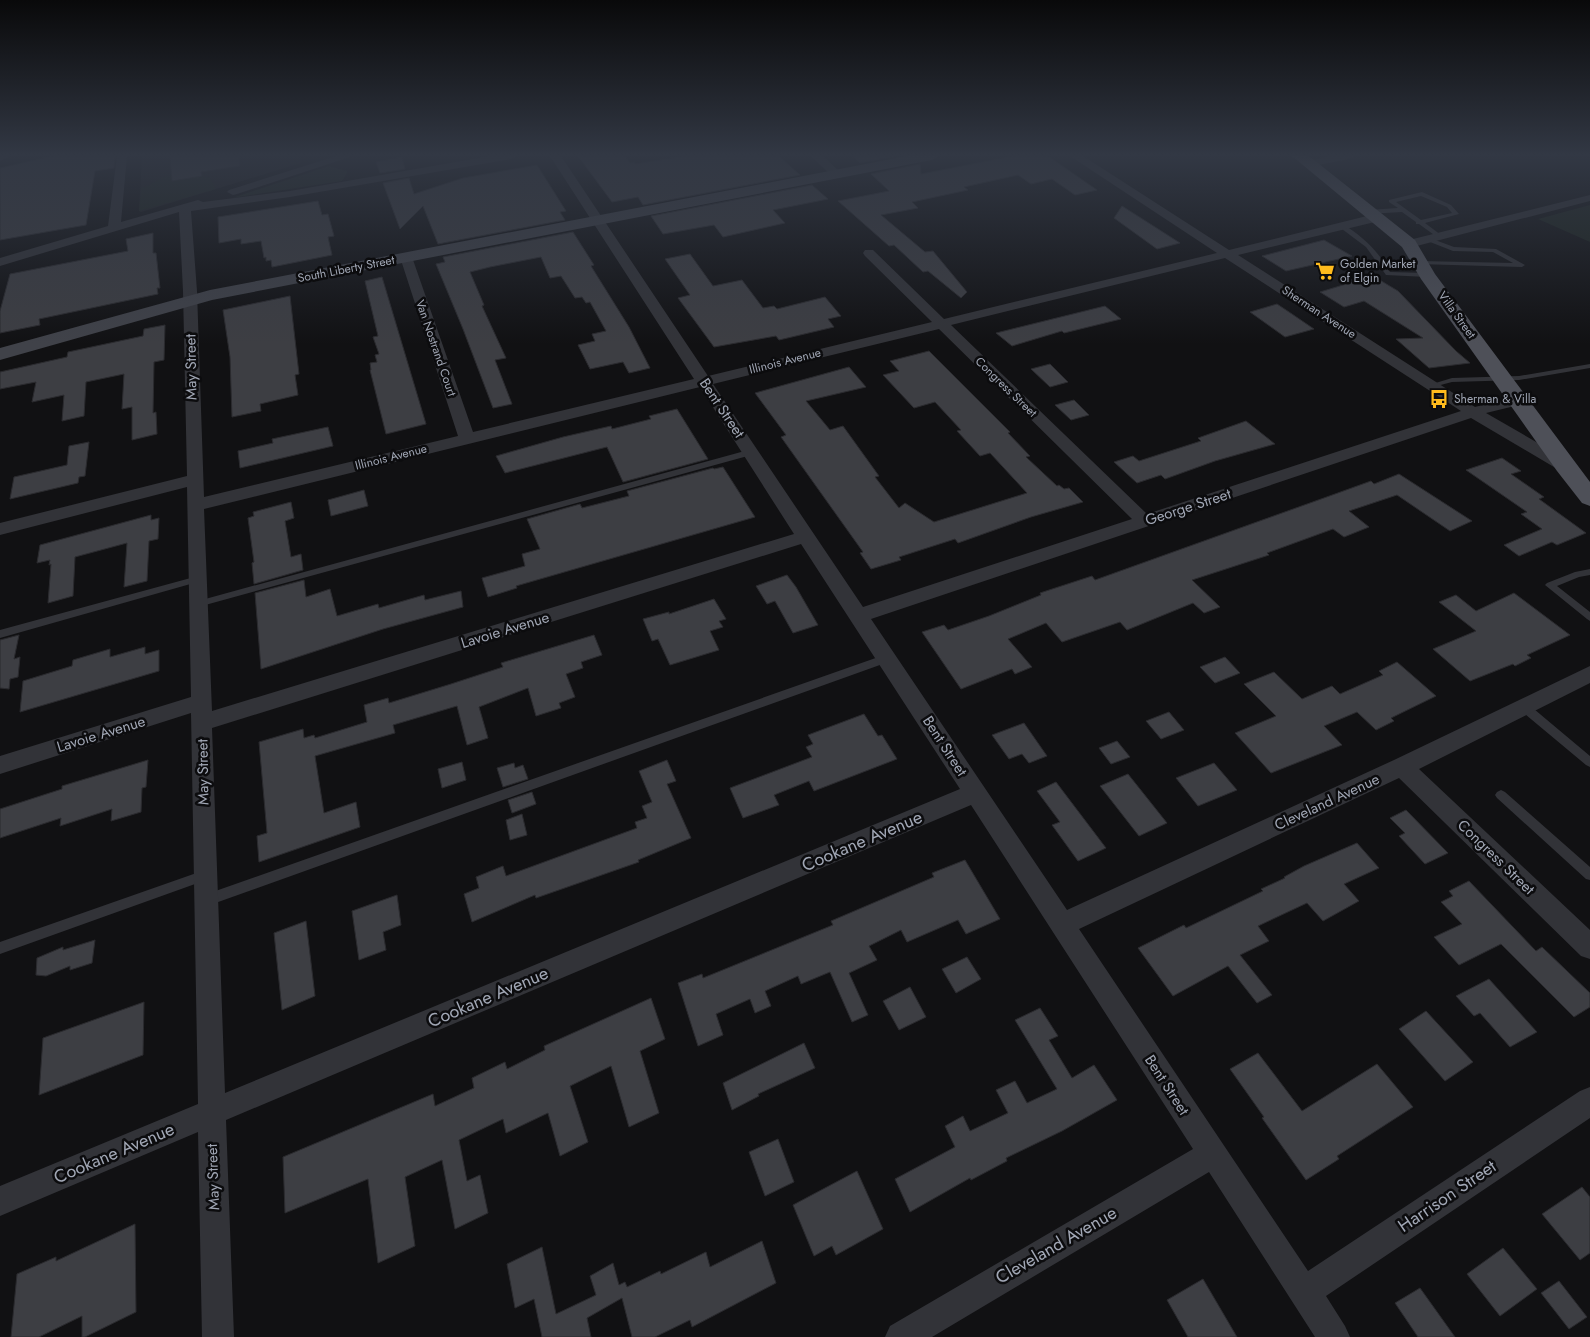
<svg xmlns="http://www.w3.org/2000/svg" width="1590" height="1337" font-family="Jost,sans-serif">
  <style>
    .built { fill: #1d1d20 }
    .green { fill: #1b231d }
    .building { fill: #3d3e43; stroke: #2b2b2f }
    .lines { fill: none; stroke-linecap: round; stroke-linejoin: round }
    .lane { fill: #323338; fill-rule: evenodd }
    .street { fill: #323338; fill-rule: evenodd }
    .secondary { fill: #404249; fill-rule: evenodd }
    .primary { fill: #4e5058; fill-rule: evenodd }
    .labels { text-anchor: middle; dominant-baseline: central; stroke-width: 5; stroke-linejoin: round; paint-order: stroke }
    .far-poi-label { font-size: 12px; fill: #a1a7b5; stroke: #0c0c0e; text-anchor: start }
    .far-street-label { font-size: 12px; fill: #a1a7b5; stroke: #0c0c0e }
    .street-label { font-size: 15px; fill: #a1a7b5; stroke: #0c0c0e }
    .near-street-label { font-size: 18px; fill: #a1a7b5; stroke: #0c0c0e }
  </style>
  <rect width="100%" height="100%" fill="#111113"/>
  <path class="built" d="M142,156H299L301,163L141,212L139,211Z"/>
  <path class="green" d="M329,166L347,171V173L342,181L232,198Z
    M171,175L172,181L202,176L210,178L216,189L139,211L141,188C153,185 159,177 171,175Z
    M1590,205V242L1538,219Z"/>
  <path class="building" d="M53,156H115L114,168L95,171L86,225L0,240V168Z
    M170,156H239L240,166L201,172L202,176L172,181Z
    M578,156H625L630,163L634,162L635,164L685,156H779L800,175L643,205L638,197L612,202Z
    M853,156H895L860,163Z
    M1013,156H1048L1097,190L1075,195L1052,179L1031,184L1018,175L964,187L968,190L912,202L918,208L881,215L925,252L933,251L967,292L961,298L928,271L923,272L894,245L889,246L838,201L889,191L871,174L920,164L921,174Z
    M402,157L405,169L380,173L376,162Z
    M537,165L566,211L560,212L565,220L438,244L423,206L400,229L383,183L409,178L414,194L463,178Z
    M812,185L828,199L773,210L785,223L723,237L714,225L663,234L651,216Z
    M318,201L322,215L328,214L334,236L328,237L332,255L272,267L271,260L266,261V257L264,258L261,241L241,244V239L219,243L218,217Z
    M1122,206L1155,227L1180,243L1157,249L1114,218Z
    M573,232L594,265L591,266L629,327L650,368L629,373L623,362L590,369L578,345L595,341L592,334L606,331L590,302L586,303L582,297L575,298L561,276L550,278L541,257L490,267L470,272L484,305L482,306L506,358L495,360L512,404L493,408L463,329L436,264L445,262L443,257Z
    M153,233V253H156L160,288H157L158,294L39,319L40,325L0,333V311L10,274L128,251L126,239Z
    M1324,240L1352,256L1286,271L1262,256Z
    M690,254L713,286L742,280L763,308L774,306L777,309L825,297L841,316L828,319L834,327L779,340L776,336L714,347L678,298L690,295L665,259Z
    M1373,276L1398,291L1456,351L1470,363L1429,368L1396,339L1423,338L1364,301L1344,307L1320,292Z
    M382,277L426,424L386,434L370,370H371L370,363L377,362L375,355L379,354L373,337L378,336L365,281Z
    M290,296L299,374L295,375L298,395L260,404L261,411L232,417L230,357L223,310Z
    M1277,304L1289,312L1314,329L1285,337L1250,312Z
    M1105,306L1121,319L1064,333L1062,331L1012,346L996,333Z
    M165,325L164,360L154,362L153,413L156,412L157,434L132,440V407L122,409L124,374L86,382L84,416L62,421L64,395L32,402L36,382L0,389V372L67,357L68,352L143,336L144,329Z
    M929,351L1010,432L1008,433L1030,456L1026,457L1057,486L1059,485L1064,489L1069,488L1083,502L1031,517L958,543L955,539L899,557L901,560L871,569L860,553L863,552L781,437L786,435L755,393L849,367L866,387L806,401L830,430L843,426L879,476L875,477L899,508L905,503L934,522L1027,493L990,453L980,456L957,431L961,430L935,402L914,408L883,375L899,371L890,361Z
    M1050,364L1068,382L1050,387L1031,369Z
    M1074,400L1089,415L1071,420L1055,405Z
    M677,409L708,459L623,482L607,447L505,473L496,456L563,437L611,426L612,429L651,419L649,416Z
    M1246,421L1275,444L1215,461L1165,479L1161,475L1137,483L1114,462L1133,456L1139,461L1201,441L1198,438Z
    M328,427L333,446L240,468L238,451L273,443L272,439Z
    M89,442L85,476L79,477L78,483L10,499L14,477L67,465L69,446Z
    M1502,458L1521,471L1511,474L1544,497L1539,499L1586,533L1557,545L1552,542L1519,556L1504,545L1542,529L1521,514L1527,512L1466,470Z
    M723,467L755,517L516,586L517,588L488,597L482,578L525,566L522,554L540,549L527,519L580,504L582,508L629,496L627,491L713,468L714,469Z
    M1399,474L1472,521L1450,531L1397,495L1349,511L1369,527L1344,537L1333,529L1267,553L1269,555L1192,580L1220,607L1204,613L1193,603L1127,630L1120,622L1062,642L1046,623L1008,639L1032,667L1015,674L1012,669L961,689L922,632L944,625L948,630L989,616L1041,595L1040,593L1092,576L1095,580L1335,494L1371,481L1374,484Z
    M364,490L368,506L331,516L328,500Z
    M291,502L294,518L285,521L291,557L301,554L303,570L254,584L252,563L254,562L248,518L254,516L253,512Z
    M151,515V520L159,518L158,539L149,541L147,581L124,587L127,543L75,557L73,596L48,603L51,564L49,565L50,560L37,563L40,545Z
    M787,575L796,587L818,625L793,633L775,601L767,604L756,586Z
    M304,580L306,597L330,589L337,616L378,604L379,608L424,595L425,600L461,591L463,607L383,629L261,669L255,593Z
    M1514,593L1570,635L1527,655L1531,658L1515,666L1513,664L1470,681L1433,649L1476,631L1439,602L1456,595L1476,611Z
    M714,599L726,619L719,621L723,627L710,631L719,650L670,665L658,639L652,641L643,619L669,612V614Z
    M19,635L14,659L20,657L18,677L10,679L9,689L0,688V640Z
    M594,635L602,655L581,662L583,668L566,674L575,697L559,703L561,708L536,716L528,688L479,707L488,738L467,745L457,706L393,725L395,733L315,756L324,813L356,802L360,827L259,862L257,836L267,833L259,742L303,729L304,738L314,735L315,738L367,722L364,705L388,698L389,703L451,684L503,667L501,663Z
    M145,647V654L159,650V671L20,712L23,681L72,666L73,660L110,649V657Z
    M1225,657L1240,673L1215,683L1200,667Z
    M1397,662L1436,696L1391,718L1394,721L1376,730L1357,712L1324,726L1342,745L1271,773L1235,733L1276,716L1244,684L1274,672L1302,699L1332,686L1340,694L1383,675L1379,671Z
    M1169,712L1184,730L1161,739L1146,721Z
    M864,714L878,736L882,735L897,759L814,791L809,781L774,795L779,805L743,818L730,788L812,757L806,747L813,744L808,735Z
    M1024,723L1047,756L1029,763L1022,754L1009,759L992,735Z
    M1117,741L1130,757L1111,764L1099,748Z
    M148,760L146,787L142,788L141,812L111,821L112,809L60,826L61,818L0,838V809L62,789V786Z
    M667,760L676,781L667,784L691,838L638,860L639,862L536,898L535,895L472,922L464,894L479,888L476,877L503,866L506,876L637,828L635,822L647,818L642,806L652,802L639,771Z
    M462,762L466,780L442,788L438,769Z
    M514,763L515,768L523,765L528,779L503,787L497,768Z
    M1214,763L1237,790L1198,806L1176,778Z
    M1128,774L1167,823L1139,836L1100,786Z
    M1056,782L1106,848L1078,861L1052,825L1060,822L1037,791Z
    M532,792L536,804L512,813L508,800Z
    M1406,810L1448,853L1425,864L1399,836L1405,833L1390,818Z
    M522,814L527,835L510,840L506,820Z
    M1357,843L1379,868L1344,884L1359,901L1323,921L1307,903L1258,926L1269,941L1240,955L1272,995L1257,1003L1228,966L1173,996L1138,948L1184,925L1186,928L1263,891L1261,889L1285,878L1284,877L1304,866Z
    M965,860L1000,919L966,934L958,920L907,942L901,930L869,946L877,960L849,973L868,1015L852,1022L830,972L801,984L798,976L765,991L771,1006L755,1013L750,999L716,1014L723,1035L698,1046L678,983L702,974L703,978L833,925L831,921L934,877L932,873Z
    M1469,881L1536,951L1542,947L1590,993V1007L1574,1017L1501,944L1459,965L1434,937L1462,924L1441,902L1453,896L1449,891Z
    M397,895L401,925L383,932L386,950L359,960L352,911Z
    M306,921L315,996L282,1010L274,933Z
    M95,940L92,963L70,970V966L46,976L36,975L37,958L63,947V950Z
    M967,957L981,979L956,993L942,969Z
    M1489,979L1537,1032L1510,1047L1480,1013L1474,1016L1456,996Z
    M910,987L926,1017L899,1030L883,1001Z
    M651,998L665,1039L640,1051L659,1113L629,1127L611,1066L570,1086L588,1142L560,1156L548,1113L506,1133L503,1119L459,1140L467,1181L480,1175L488,1213L455,1229L442,1160L405,1177L415,1246L378,1263L368,1179L285,1213L283,1157L433,1094L435,1106L474,1088L472,1078L505,1062L507,1069L545,1050L544,1046Z
    M144,1002L143,1055L39,1095L43,1038Z
    M1040,1008L1058,1036L1049,1040L1072,1078L1094,1065L1117,1100L1062,1131L1006,1158L1007,1161L971,1180L970,1178L910,1212L895,1179L955,1147L945,1126L963,1116L970,1131L1008,1113L996,1090L1015,1081L1027,1103L1057,1089L1015,1020Z
    M1426,1011L1473,1062L1445,1081L1399,1029Z
    M804,1043L815,1068L758,1094L759,1096L732,1110L723,1083Z
    M1258,1053L1302,1111L1377,1064L1413,1107L1337,1156L1339,1159L1306,1180L1262,1118L1264,1117L1230,1069Z
    M778,1139L794,1182L765,1196L749,1152Z
    M857,1171L883,1229L836,1255L832,1246L814,1256L793,1205Z
    M1582,1187L1590,1197V1253L1580,1260L1542,1214Z
    M135,1224L136,1312L85,1337H82V1316L39,1337H11L17,1274L56,1257V1261Z
    M762,1241L776,1283L692,1327L690,1320L655,1337H632L622,1298L587,1318L591,1337H542L534,1299L515,1308L507,1264L542,1247L556,1314L596,1295L590,1276L613,1263L619,1285L625,1282L627,1287L660,1271L661,1274L706,1252L710,1267Z
    M1503,1248L1537,1289L1500,1316L1467,1274Z
    M1203,1279L1237,1337H1188L1167,1300Z
    M1559,1281L1587,1317L1569,1329L1541,1293Z
    M1420,1288L1455,1337H1418L1395,1303Z"/>
  <g class="lines">
    <path class="lane" d="M1422,192L1451,205L1459,214L1425,223L1441,235V237H1437L1419,224H1416V222L1402,212L1368,214L1365,212L1368,210L1398,208L1389,202V200ZM1421,196L1447,207L1452,213L1421,220L1396,202Z
      M1338,224H1342C1363,236 1378,251 1390,272L1427,273L1430,275L1427,277L1386,275L1366,247L1338,226Z
      M1427,237L1454,247L1496,249L1525,265L1522,267L1418,264L1417,263L1420,261L1513,263L1493,252L1453,251L1425,240V238Z
      M1590,364V368L1519,380L1452,382L1433,387L1429,385L1452,378L1519,376Z
      M752,449L756,452L755,454L198,607L193,604L198,601Z
      M1590,569V575L1579,577L1557,586L1590,612V621L1587,619L1545,585L1547,583L1575,572Z
      M198,576L201,577L203,579L201,581L0,638V630Z
      M887,654L891,655L892,658L891,661L207,906L203,904L201,900L203,896L207,894Z
      M1524,703L1528,704L1590,756V767L1586,765L1520,710L1519,707L1520,704Z
      M1501,790L1505,792L1590,867V880L1586,879L1497,798L1495,795L1497,792Z
      M205,870L209,871L211,875L209,879L0,954V942Z"/>
    <path class="street" d="M0,156H11L0,161Z
      M117,156H127L121,222L198,200L203,202L290,191L490,156H516L511,159L290,197L191,211L197,291L204,497L458,436L400,257L406,253L412,257L473,432L694,379L550,156H561L708,376L932,322L865,256L863,253L865,250H873L944,319L1217,253L1070,156H1083L1229,250L1375,214L1379,215L1381,218L1379,221L1238,255L1475,407L1518,396L1523,398L1526,401L1523,404L1486,413L1571,462L1573,466L1571,470L1565,471L1559,470L1471,418L871,619L1067,910L1394,760L1590,666V683L1419,769L1590,930V959L1581,956L1399,778L1079,929L1308,1271L1580,1091L1590,1087V1118L1326,1296L1345,1326L1350,1337H1315L1209,1172L932,1337H885L890,1326L1193,1149L971,805L226,1120L234,1337H202L198,1132L0,1216V1186L198,1104L191,713L0,774V756L191,697L187,487L0,535V523L187,476L183,291L179,212L0,266V258L108,226ZM1225,258L1461,411L1147,514L951,325ZM939,329L1132,519L863,607L713,384ZM700,387L794,534L212,711L204,509ZM801,544L960,789L225,1093L212,728Z
      M336,156H353L237,194L233,195L227,192L229,190Z
      M811,156H823L843,175L841,177H833Z
      M1330,156H1354L1349,159L1308,167L1303,164L1304,162Z
      M1590,195V201L1409,248L1403,244L1405,241Z"/>
    <path class="secondary" d="M907,156H939L932,160L212,300L0,360V348L210,290Z"/>
    <path class="primary" d="M1292,156H1309L1415,240L1435,274L1590,482V506L1582,503L1557,471L1421,279L1402,247Z"/>
  </g>
  <linearGradient id="sky" x2="0" y2="1"><stop stop-color="#09090a"/><stop offset="0.45" stop-color="#323844"/><stop offset="1" stop-color="#323844" stop-opacity="0"/></linearGradient>
  <rect width="1590" height="344" fill="url(#sky)"/>
  <defs>
    <g id="supermarket-bare" transform="scale(1.5)"><path d="M-6-5.5h2.5l.6 2H6L4.5 2H-2.5L-4.4-4H-6ZM-1.5 3.2a1.3 1.3 0 1 0 .1 0ZM3 3.2a1.3 1.3 0 1 0 .1 0Z" fill="#ffbb1d" stroke="#0c0c0e" stroke-width="2.5" paint-order="stroke"/></g>
    <g id="bus-bare" transform="scale(1.5)"><path d="M-5-6H5V4H4V6H2V4H-2V6H-4V4H-5ZM-3.5-4V0h7V-4ZM-3.5 1.2v1.5H-2V1.2ZM2 1.2v1.5H3.5V1.2Z" fill="#ffbb1d" stroke="#0c0c0e" stroke-width="2.5" paint-order="stroke"/></g>
  </defs>
  <g fill-rule="evenodd">
    <use href="#supermarket-bare" x="1325" y="271"/>
    <use href="#bus-bare" x="1439" y="399"/>
  </g>
  <g class="labels">
    <g class="far-poi-label">
      <text x="1340" y="264">Golden Market<tspan x="1340" dy="14">of Elgin</tspan></text>
      <text x="1454" y="399">Sherman &amp; Villa</text>
    </g>
    <g class="far-street-label">
      <text transform="translate(346 269) rotate(-11)">South Liberty Street</text>
      <text transform="translate(1319 312) rotate(33)">Sherman Avenue</text>
      <text transform="translate(1457 315) rotate(54)">Villa Street</text>
      <text transform="translate(436 348) rotate(71)">Van Nostrand Court</text>
      <text transform="translate(785 361) rotate(-14)">Illinois Avenue</text>
      <text transform="translate(1006 387) rotate(44)">Congress Street</text>
      <text transform="translate(391 457) rotate(-14)">Illinois Avenue</text>
    </g>
    <g class="street-label">
      <text transform="translate(191 367) rotate(-91)">May Street</text>
      <text transform="translate(722 408) rotate(56)">Bent Street</text>
      <text transform="translate(1188 507) rotate(-18)">George Street</text>
      <text transform="translate(505 630) rotate(-17)">Lavoie Avenue</text>
      <text transform="translate(101 734) rotate(-17)">Lavoie Avenue</text>
      <text transform="translate(945 746) rotate(57)">Bent Street</text>
      <text transform="translate(203 772) rotate(-91)">May Street</text>
      <text transform="translate(1327 802) rotate(-25)">Cleveland Avenue</text>
      <text transform="translate(1496 857) rotate(44)">Congress Street</text>
      <text transform="translate(1167 1085) rotate(57)">Bent Street</text>
      <text transform="translate(213 1177) rotate(-92)">May Street</text>
    </g>
    <g class="near-street-label">
      <text transform="translate(862 841) rotate(-23)">Cookane Avenue</text>
      <text transform="translate(488 997) rotate(-23)">Cookane Avenue</text>
      <text transform="translate(114 1153) rotate(-23)">Cookane Avenue</text>
      <text transform="translate(1447 1196) rotate(-34)">Harrison Street</text>
      <text transform="translate(1056 1245) rotate(-30)">Cleveland Avenue</text>
    </g>
  </g>
</svg>
